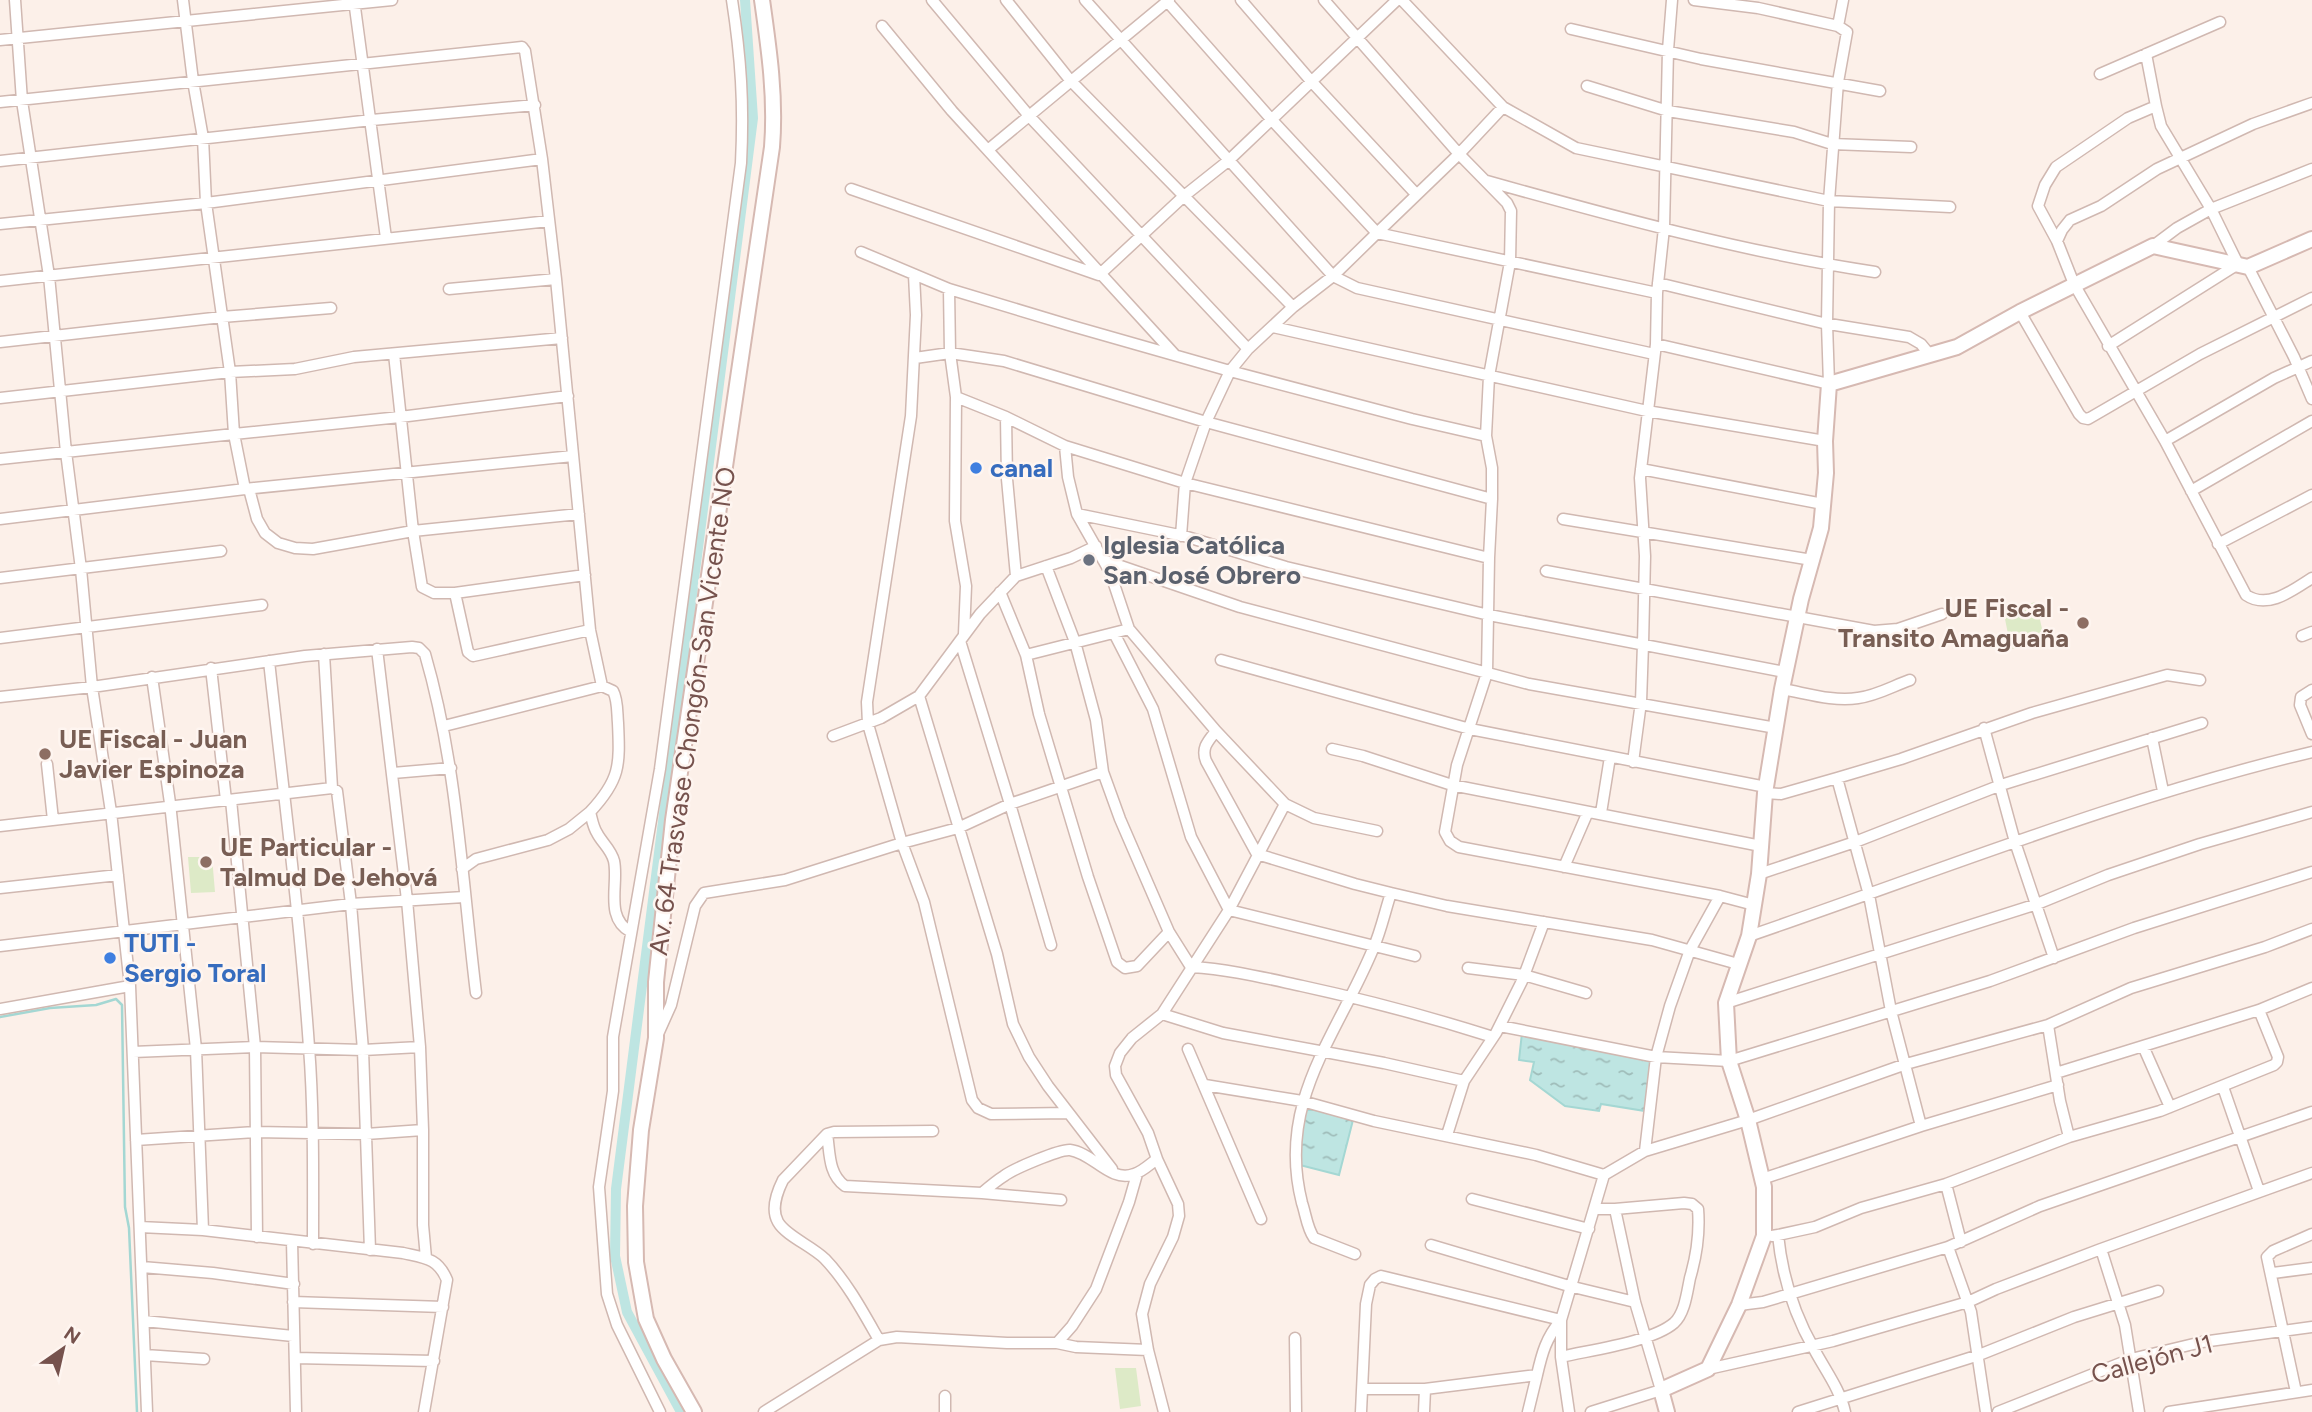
<svg xmlns="http://www.w3.org/2000/svg" width="2312" height="1412" font-family="Figtree,sans-serif">
  <style>
    .pitch { fill: #ddeac7 }
    .water { fill: url(#water-ripples); stroke: #a4d7d3; stroke-width: 2 }
    .lines { fill: none; stroke-linecap: round; stroke-linejoin: round }
    .stream { stroke: #a4d7d3; stroke-width: 2.5 }
    .canal { stroke: #bee5e2; stroke-width: 10 }
    .street-casing { stroke: #d0b8b1; stroke-width: 13 }
    .secondary-casing { stroke: #d6b9b2; stroke-width: 18 }
    .street { stroke: #fff; stroke-width: 10 }
    .secondary { stroke: #fff; stroke-width: 14 }
    .shop-dot { fill: #3f7fe0; stroke: #fef5f0; stroke-width: 2.5 }
    .worship-dot { fill: #6b7280; stroke: #fef5f0; stroke-width: 2.5 }
    .education-dot { fill: #8d6e63; stroke: #fef5f0; stroke-width: 2.5 }
    .labels { text-anchor: middle; dominant-baseline: central; stroke-width: 5; stroke-linejoin: round; paint-order: stroke }
    .shop-label { font-size: 26px; font-weight: bold; fill: #366cbe; stroke: #fef5f0; text-anchor: start }
    .worship-label { font-size: 26px; font-weight: bold; fill: #5b616d; stroke: #fef5f0; text-anchor: start }
    .education-label { font-size: 26px; font-weight: bold; fill: #785e54; stroke: #fef5f0; text-anchor: start }
    .street-label { font-size: 26px; fill: #76524d; stroke: #fef5f0 }
  </style>
  <defs>
    <pattern id="water-ripples" width="26" height="14" patternUnits="userSpaceOnUse" patternTransform="scale(1.75)"><rect width="26" height="14" fill="#bee5e2"/><path d="M2 4q2-2 4 0t4 0M15 11q2-2 4 0t4 0" fill="none" stroke="#9fbcb9"/></pattern>
  </defs>
  <rect width="100%" height="100%" fill="#fcf0e9"/>
  <path class="pitch" d="M2036,602L2045,642L2011,649L2003,609Z
    M188,857H212L215,892L191,893Z
    M1115,1368H1136L1141,1406L1120,1409Z"/>
  <path class="water" d="M1522,1033L1653,1060L1645,1111L1601,1104L1599,1111L1565,1106L1530,1080L1534,1062L1519,1060Z
    M1303,1110H1320L1353,1120L1339,1175L1292,1163Z"/>
  <g class="lines">
    <path class="stream" d="M0,1017L50,1008L96,1005L116,999L122,1005L125,1207L129,1228L137,1412"/>
    <path class="canal" d="M681,1412L627,1312L615,1256L616,1189L753,118L745,0"/>
    <g class="street-casing">
      <path id="street" d="M15,0L22,101L49,276L66,452L81,569L92,687L111,812L130,986L147,1412
        M183,0L193,81L203,138L206,203L230,372L234,434L400,417L568,396
        M354,0L386,238
        M932,0L1030,117L1248,349
        M1006,0L1070,80L1293,307
        M1085,0L1333,276L1357,288L1654,354
        M1166,0L1271,119L1377,233L1333,276L1293,307L1248,349L1230,371L1206,422L1185,483L1181,536
        M1241,0L1311,81L1416,194
        M1324,0L1459,154L1507,203L1511,211L1510,262L1489,376L1486,436L1492,468V499L1489,558L1487,673L1457,765L1445,832L1450,841L1459,847L1720,896L1754,905
        M1402,0L1503,107L1576,148L1829,201L1950,207
        M882,26L952,111L1175,355
        M1838,26L1843,0
        M1571,29L1701,59L1880,91
        M0,40L392,0
        M2146,54L2156,106L2128,118L2056,167L2045,185L2038,206L2057,241L2074,284L2165,441L2246,595C2268,610 2293,590 2312,578
        M2100,74L2220,22
        M1587,86L1668,111L1794,132L1832,144L1911,147
        M0,102L522,47L525,51L542,159L556,279L590,630L602,686
        M989,149L1169,0
        M0,161L372,120L535,105
        M1487,181C1615,217 1744,252 1875,272
        M851,189L1099,275L1184,196L1228,161L1397,0
        M0,224L206,203L542,159
        M1377,233L1657,293
        M1377,233L1459,154L1503,107
        M2057,241L2062,230L2070,220L2101,206L2157,169L2253,124L2312,103
        M2153,246L2177,228L2211,209L2312,169
        M861,252L949,289L1072,326L1230,371L1412,419L1486,436
        M2248,267L2294,357L2312,399
        M914,275L916,315L911,416L867,702L868,724L902,843L924,902L972,1100L978,1108L991,1114L1068,1113
        M0,281L549,221
        M1658,283L1823,323L1909,337L1921,344L1930,355
        M449,289L556,279
        M949,289L950,353L956,397L955,521L966,586L964,634
        M2020,312L2079,414L2083,418L2088,419L2200,354L2312,298
        M1273,327L1647,411L1825,441
        M0,342L222,317L331,308
        M1656,344L1829,384L1827,324L1829,201L1838,82L1847,32L1838,26L1758,8L1694,0
        M2108,346L2238,264L2211,209L2161,126L2156,106
        M394,354L413,531L422,587L434,593H455L585,575
        M915,358L950,353L1004,361L1206,422L1492,499
        M956,397L1006,417L1065,446L1185,483L1489,558
        M0,398L230,372L295,369L354,357L562,338
        M1006,417L1007,479L1016,576
        M2165,441L2274,378L2312,361
        M1065,446L1068,477L1077,514L1110,572L1129,629L1216,731L1285,804L1314,818L1377,831
        M0,459L234,434L245,489
        M1641,469L1823,504
        M249,489L257,519L265,533L278,543L295,548L313,549L413,531L579,514
        M2191,491L2312,421
        M1077,514L1184,536L1286,567L1489,615L1785,672
        M0,519L245,489L573,456
        M1563,519L1812,560
        M2218,544L2312,495
        M1103,560L1240,607L1529,684L1776,728
        M1046,566L1075,642L1096,720L1103,772L1120,819L1169,932L1191,967C1229,969 1265,978 1302,986C1367,1000 1430,1017 1493,1037
        M1546,571L1874,631L1898,629L1942,614
        M0,578L221,551
        M1000,592L1026,655L1039,714L1088,877L1117,962L1125,968L1137,966L1169,932
        M455,593L468,652L473,656L590,630
        M2302,636L2312,632
        M0,638L262,605
        M960,641L1010,804L1051,945
        M377,649L407,900L420,1047L423,1130V1225L426,1258
        M324,654L332,788
        M1026,655L1129,629
        M1221,660L1470,729L1766,787
        M269,661C283,789 300,918 309,1047C314,1112 313,1178 313,1244
        M211,668L226,800
        M152,677L170,803L196,1049L203,1230
        M1782,689C1806,693 1833,702 1858,698C1876,696 1893,686 1910,680
        M2312,690L2301,697L2300,705L2312,734
        M919,696L997,954L1013,1024L1029,1057L1048,1086L1112,1169
        M0,697L92,687L305,656L412,647L419,648L425,654C457,764 462,879 476,993
        M444,726L602,686L613,691C618,700 617,713 618,723C620,766 620,780 590,812C592,819 593,827 597,833C602,843 611,849 614,861C619,884 604,918 631,932
        M1984,728L2015,842L2054,958
        M1216,731C1208,741 1201,748 1206,761L1257,854L1355,884L1391,893C1385,911 1381,931 1373,949C1337,1036 1276,1102 1302,1203C1306,1215 1307,1228 1314,1238L1355,1254
        M833,736L881,718L919,696L980,614L1016,576L1071,558L1096,546
        M2152,738L2163,791
        M1332,749L1363,756L1452,785L1761,846
        M1633,762L1641,702L1643,644L1645,556L1640,478L1656,344L1657,293L1664,228L1668,50L1672,0
        M47,764L53,820
        M393,773L451,768
        M1837,778L1869,895L1891,1011L1921,1126
        M1765,793L1781,794L1837,778L1901,759L2032,713L2167,675L2200,680
        M231,800L255,1047L257,1237
        M1285,804L1229,910L1415,956
        M1601,813L1610,757
        M0,826L332,788L337,791L351,904L363,1050L370,1250
        M1564,867L1587,814
        M462,869L476,859L548,840L569,829L590,812
        M1759,874L1855,842L2001,785L2202,723
        M0,888L118,875
        M1391,893L1447,906L1652,940L1738,964
        M1749,936C1936,872 2119,798 2312,752
        M0,946L351,904L464,897
        M1468,968L1524,975L1586,993
        M1726,1003L2037,904L2108,875L2200,844L2312,812
        M0,1009L130,986
        M1162,1014L1223,1033L1384,1063L1464,1081
        M2048,1025L2060,1101L2069,1137
        M1500,1026L1656,1057L1729,1061L1990,981L2134,928L2312,872
        M658,1034L671,1005L695,906L704,893L785,880L902,843L958,828L1010,804L1103,772
        M2143,1046L2170,1107
        M1188,1049L1261,1219
        M133,1052L255,1047L363,1050L420,1047
        M2056,1073L2259,1010L2312,988
        M1205,1085L1302,1101L1374,1121L1536,1155L1604,1175L1561,1320C1546,1338 1542,1353 1537,1375L1425,1389H1363
        M2223,1087L2259,1191
        M827,1134C830,1152 828,1174 845,1186L982,1193L1061,1200
        M1447,1135L1464,1081L1496,1033L1522,981L1544,922
        M136,1140L255,1132L366,1134L423,1130
        M1645,1151L1656,1057L1670,1006L1690,950L1720,896
        M1157,1159L1178,1204L1179,1216L1173,1237L1150,1284L1142,1314L1148,1350L1164,1412
        M1604,1175L1645,1151L1748,1120L1906,1064L2048,1025L2131,988L2265,947L2312,929
        M1762,1179L1921,1126L2058,1085
        M1946,1184L1961,1242
        M982,1193C989,1187 996,1181 1004,1176C1013,1169 1060,1149 1070,1150C1093,1153 1110,1183 1134,1174C1142,1172 1150,1164 1157,1159L1148,1133L1116,1075L1115,1066L1120,1053L1132,1038L1162,1014L1229,910L1191,837L1153,709L1114,633
        M1472,1199L1589,1229
        M140,1227L203,1230L403,1253C425,1258 438,1258 447,1280L424,1412
        M1778,1235L1815,1227L1861,1208L1946,1184L2069,1137L2160,1111L2274,1065L2277,1062L2278,1057L2259,1010
        M1772,1236L1778,1235C1782,1275 1794,1314 1814,1349C1825,1370 1840,1389 1845,1412
        M292,1241L296,1412
        M1431,1245L1569,1286L1635,1302
        M1948,1247L1971,1312L1986,1412
        M2101,1249L2312,1173
        M142,1267L213,1273L294,1284
        M2273,1273L2312,1268
        M293,1302L443,1307
        M1739,1305L1763,1302L1948,1247L2040,1206L2312,1112
        M144,1321L293,1336
        M1295,1338L1296,1412
        M879,1340C863,1312 847,1282 825,1259C812,1246 786,1236 778,1222C771,1210 777,1192 783,1180L827,1134L834,1132L933,1131
        M1057,1343L1076,1347L1148,1350
        M145,1355L204,1359
        M1561,1357C1590,1350 1652,1342 1674,1323C1685,1313 1687,1292 1690,1278C1697,1254 1700,1233 1698,1209L1692,1204L1684,1203L1615,1209
        M295,1358L434,1361
        M1708,1369L1833,1341L1968,1302L1996,1289L2101,1249L2125,1325L2139,1412
        M2296,1392L2267,1257L2273,1251L2312,1234
        M945,1396V1412
        M660,1412L617,1325L607,1294L599,1187L613,1091V1037L660,769L741,163C744,104 741,58 732,0
        M764,1412L879,1340L897,1337L1007,1343H1057L1072,1326L1096,1289L1129,1202L1137,1174
        M1361,1412L1366,1304L1370,1285L1375,1279L1381,1276L1561,1320V1357L1569,1412
        M1424,1412L1425,1389
        M1528,1412L1537,1375
        M1591,1412L1661,1390L1635,1302L1615,1209H1595
        M1798,1412L1979,1355L2074,1317L2158,1291
        M1998,1412L2131,1359L2202,1342L2312,1327
        M2169,1412L2312,1390"/>
    </g>
    <g class="secondary-casing">
      <path id="secondary" d="M694,1412L664,1359L646,1319L636,1262L635,1206L641,1130L656,1038V982L673,820L772,147C776,97 769,49 762,0
        M1667,1412L1661,1390L1708,1369L1739,1305L1764,1236V1187L1748,1120L1729,1061L1726,1003L1749,936L1759,874L1765,793L1782,689L1801,599L1821,528L1826,473L1825,441L1829,384L1957,347L2020,312L2153,246L2248,267L2312,239"/>
    </g>
    <use href="#street" class="street"/>
    <use href="#secondary" class="secondary"/>
  </g>
  <g class="shop-dot">
    <circle cx="976" cy="468" r="7"/>
    <circle cx="110" cy="958" r="7"/>
  </g>
  <circle class="worship-dot" cx="1089" cy="560" r="7"/>
  <g class="education-dot">
    <circle cx="2083" cy="623" r="7"/>
    <circle cx="45" cy="754" r="7"/>
    <circle cx="206" cy="862" r="7"/>
  </g>
  <g class="labels">
    <g class="shop-label">
      <text x="990" y="468">canal</text>
      <text x="124" y="943">TUTI -<tspan x="124" dy="30">Sergio Toral</tspan></text>
    </g>
    <g class="worship-label">
      <text x="1103" y="545">Iglesia Católica<tspan x="1103" dy="30">San José Obrero</tspan></text>
    </g>
    <g class="education-label">
      <text x="2069" y="608" text-anchor="end">UE Fiscal -<tspan x="2069" dy="30">Transito Amaguaña</tspan></text>
      <text x="59" y="739">UE Fiscal - Juan<tspan x="59" dy="30">Javier Espinoza</tspan></text>
      <text x="220" y="847">UE Particular -<tspan x="220" dy="30">Talmud De Jehová</tspan></text>
    </g>
    <g class="street-label">
      <text transform="translate(692 711) rotate(-82)">Av. 64 Trasvase Chongón-San Vicente NO</text>
      <text transform="translate(2152 1359) rotate(-15)">Callejón J1</text>
    </g>
  </g>
  <g transform="translate(63 1349) rotate(34)" stroke="#fef5f0" stroke-width="5" paint-order="stroke">
  <path d="M0-5L12 26L0 18L-12 26Z" fill="#76524d"/>
  <text y="-10" font-size="19" font-weight="bold" text-anchor="middle" fill="#76524d">N</text>
  </g>
</svg>
